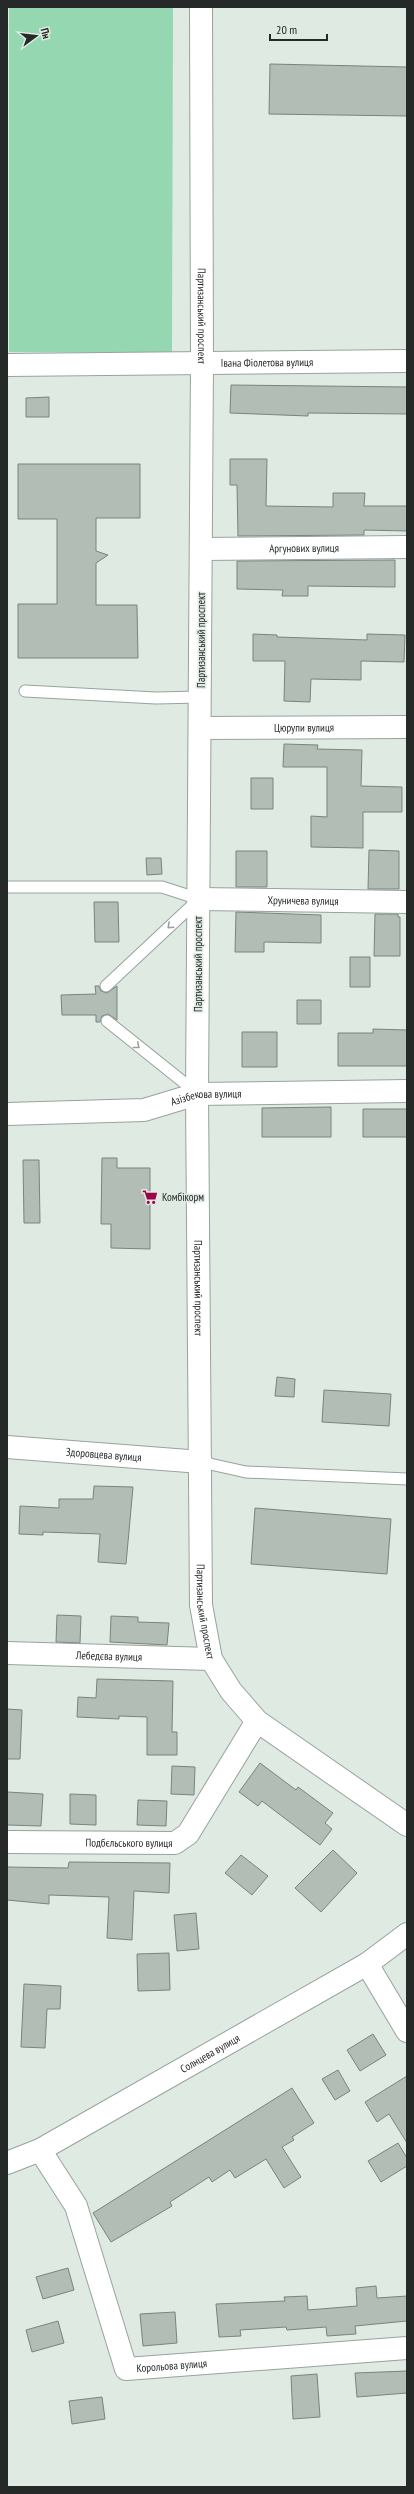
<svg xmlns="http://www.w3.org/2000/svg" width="414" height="2494" font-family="'PT Sans Narrow',sans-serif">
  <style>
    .green { fill: #95d7b1 }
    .building { fill: #b2bdb6; stroke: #79847d }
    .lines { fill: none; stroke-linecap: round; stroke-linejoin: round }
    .lane-casing { stroke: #98a39d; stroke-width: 13 }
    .street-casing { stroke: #98a39d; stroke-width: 24 }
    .secondary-casing { stroke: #98a39d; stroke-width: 24 }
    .lane { stroke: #fff; stroke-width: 11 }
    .street { stroke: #fff; stroke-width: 22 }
    .secondary { stroke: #fff; stroke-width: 22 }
    .oneway { stroke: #9d9f9e }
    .labels { text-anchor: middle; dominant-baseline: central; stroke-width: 3; stroke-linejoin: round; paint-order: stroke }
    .street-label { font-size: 11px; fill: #252927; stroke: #dfeae3 }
    .poi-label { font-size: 11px; fill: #252927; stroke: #dfeae3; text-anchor: start }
  </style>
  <rect width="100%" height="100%" fill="#dfeae3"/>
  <path class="green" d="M9,7H173L172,353L9,352Z"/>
  <path class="building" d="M270,64L407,67V116L269,114Z
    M231,385L407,387V414L308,413V416L230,413Z
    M49,397V417H26V398Z
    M230,459H267L266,506L333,507V493H365L364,506H407V531L364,530V535L238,536L237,485H230Z
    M18,464H140V518H96V551L108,555L96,563V605H137L138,658H18V604H57V519H18Z
    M395,560V587L308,586V596H282L283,590L237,589V561Z
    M253,634L277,635V637L367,640V634L405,635L404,662L361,661V680L311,679L310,702L284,701L285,661H253Z
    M284,744L318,745L317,749L362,750L361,786L402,787V812H363V848L311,847V816L327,817V767H283Z
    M251,778H273V809H251Z
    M369,850L399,851V889H368Z
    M236,851H267V887H236Z
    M146,858H161L162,874L147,875Z
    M94,902H118L119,942H95Z
    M236,912L321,915V943L264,942V952H235Z
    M375,914H398V917H400V956H374Z
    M350,957H370V987H350Z
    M95,986H99L101,991L107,993L117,986V1020L108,1014L102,1016L100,1022H96V1015H62L61,995L96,994Z
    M297,1000H321V1024H297Z
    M373,1029L407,1030V1066H338V1033H373Z
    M242,1032H277V1067H242Z
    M331,1107V1137H262V1108Z
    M363,1109H407V1137H363Z
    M102,1158H117V1168H150V1249L111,1248V1224H101Z
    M23,1160H39L40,1223H24Z
    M277,1377L295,1379L294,1397L275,1396Z
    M324,1390L391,1394L389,1426L322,1422Z
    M94,1486L133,1487L126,1564L98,1562L100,1534L43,1532V1535L19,1534L20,1506L59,1508V1499H93Z
    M255,1508L391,1519L387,1574L251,1564Z
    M57,1615L81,1616L80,1643L56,1642Z
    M111,1616L138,1617V1622L169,1623L167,1645L110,1642Z
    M97,1679L173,1681L172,1732H177V1755H147V1717L119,1716V1719L77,1717L78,1697L96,1698Z
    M7,1709L22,1710L20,1759H7Z
    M260,1763L296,1790L298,1787L333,1813L325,1823L332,1829L320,1845L262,1801L258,1806L239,1792Z
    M172,1766L195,1767L194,1795L171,1794Z
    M7,1792L43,1794L41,1826L7,1825Z
    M70,1794L96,1795V1825L70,1824Z
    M138,1800L167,1801L166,1826L137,1825Z
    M333,1850L357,1873L321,1912L295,1888Z
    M241,1855L268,1876L252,1895L225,1873Z
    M69,1862L170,1863L169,1893L134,1891L132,1940L107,1938L109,1897L49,1895V1904L7,1900V1867L68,1868Z
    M196,1913L199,1949L177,1951L174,1915Z
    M169,1953L170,1990L138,1991L137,1954Z
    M24,1984L61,1986L60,2009H47L45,2048L21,2047Z
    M373,2034L386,2055L360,2071L347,2050Z
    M338,2070L350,2091L335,2100L322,2079Z
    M407,2076V2143L389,2114L377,2122L365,2102Z
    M292,2088L314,2123L292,2137L294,2140L282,2147L301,2177L284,2188L266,2159L235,2178L230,2170L212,2182L209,2177L170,2202L172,2206L111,2242L93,2213Z
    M398,2143L407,2158V2166L381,2182L368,2161Z
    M68,2268L74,2290L43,2299L36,2277Z
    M376,2286L377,2298L407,2296V2321L355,2326L356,2334L327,2336L326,2327L287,2330L286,2327L240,2330L241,2336L219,2337L216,2304L285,2301L284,2297L307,2296L308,2310L357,2306L356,2288Z
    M175,2312L177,2343L143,2346L140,2314Z
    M58,2321L64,2343L32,2352L26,2330Z
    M407,2371V2393L357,2397L355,2373Z
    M317,2374L320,2417L293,2419L291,2376Z
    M102,2397L105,2419L72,2424L69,2401Z"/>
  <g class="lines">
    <g class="lane-casing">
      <path id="lane" d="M25,691L156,698L201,697
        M7,887H162L199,899L106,986
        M107,1021L197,1093
        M201,1462L246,1472L407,1479"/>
    </g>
    <g class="street-casing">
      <g id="street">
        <path id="s1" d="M7,365L407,361"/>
        <path id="s2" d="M202,549L407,547"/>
        <path id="s3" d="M200,728L407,727"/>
        <path id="s4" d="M199,899L407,902"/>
        <path id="s5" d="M7,1114L144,1110L197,1094L407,1091"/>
        <path id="s6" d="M7,1447L201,1462"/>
        <path id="s7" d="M7,1653L211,1659"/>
        <path id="s8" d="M7,1842L175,1843L188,1834L257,1721"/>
        <path d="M367,1964L407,2031"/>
        <path id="s9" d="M40,2150L76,2206L126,2369L407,2348"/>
        <path id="s10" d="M7,2163L40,2150L367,1964L407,1934"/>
      </g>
    </g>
    <g class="secondary-casing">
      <g id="secondary">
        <path id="s11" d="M201,7L202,363L197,1094L201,1605L211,1659L231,1691L257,1721L407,1825"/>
      </g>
    </g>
    <use href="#lane" class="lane"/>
    <use href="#street" class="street"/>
    <use href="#secondary" class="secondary"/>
  </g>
  <defs><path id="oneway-chevron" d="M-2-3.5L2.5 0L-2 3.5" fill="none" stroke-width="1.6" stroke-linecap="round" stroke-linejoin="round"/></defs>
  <g class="oneway">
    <use href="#oneway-chevron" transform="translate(170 926) rotate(137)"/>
    <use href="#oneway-chevron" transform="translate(137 1046) rotate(39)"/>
  </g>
  <defs>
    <g id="supermarket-bare" transform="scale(1.2)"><path d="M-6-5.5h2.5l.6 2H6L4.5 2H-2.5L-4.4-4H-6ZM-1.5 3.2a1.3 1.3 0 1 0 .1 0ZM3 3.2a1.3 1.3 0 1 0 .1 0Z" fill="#9e0248" stroke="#dfeae3" stroke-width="2.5" paint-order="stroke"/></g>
  </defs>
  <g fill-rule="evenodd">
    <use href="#supermarket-bare" x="150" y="1197"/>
  </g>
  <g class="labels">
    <g class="street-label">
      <text stroke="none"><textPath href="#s11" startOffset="309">Партизанський проспект</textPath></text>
      <text stroke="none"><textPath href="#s1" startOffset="260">Івана Фіолетова вулиця</textPath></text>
      <text stroke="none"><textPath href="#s2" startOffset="102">Аргунових вулиця</textPath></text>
      <text transform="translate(201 640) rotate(-90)">Партизанський проспект</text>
      <text stroke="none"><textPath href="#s3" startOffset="104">Цюрупи вулиця</textPath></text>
      <text stroke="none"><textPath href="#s4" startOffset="104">Хруничева вулиця</textPath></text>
      <text transform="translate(198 964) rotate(-90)">Партизанський проспект</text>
      <text stroke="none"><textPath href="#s5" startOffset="201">Азізбекова вулиця</textPath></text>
      <text stroke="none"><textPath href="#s11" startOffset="1281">Партизанський проспект</textPath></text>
      <text stroke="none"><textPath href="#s6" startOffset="97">Здоровцева вулиця</textPath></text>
      <text stroke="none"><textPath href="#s11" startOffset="1605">Партизанський проспект</textPath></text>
      <text stroke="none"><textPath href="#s7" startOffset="102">Лебедєва вулиця</textPath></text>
      <text stroke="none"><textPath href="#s8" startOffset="122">Подбєльського вулиця</textPath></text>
      <text stroke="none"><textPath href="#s10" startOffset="231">Солнцева вулиця</textPath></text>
      <text stroke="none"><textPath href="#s9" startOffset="283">Корольова вулиця</textPath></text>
    </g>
    <g class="poi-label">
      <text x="162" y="1197">Комбікорм</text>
    </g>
  </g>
  <rect width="414" height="2494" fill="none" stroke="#252927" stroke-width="16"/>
  <g transform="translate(36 36) rotate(75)" stroke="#dfeae3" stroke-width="3" paint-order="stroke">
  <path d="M0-3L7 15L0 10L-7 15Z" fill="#252927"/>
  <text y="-6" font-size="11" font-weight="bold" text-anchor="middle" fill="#252927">Пн</text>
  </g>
  <path d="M270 34v6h57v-6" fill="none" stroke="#252927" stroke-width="2"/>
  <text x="276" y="34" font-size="12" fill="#252927" stroke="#dfeae3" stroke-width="3" paint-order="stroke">20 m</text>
</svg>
